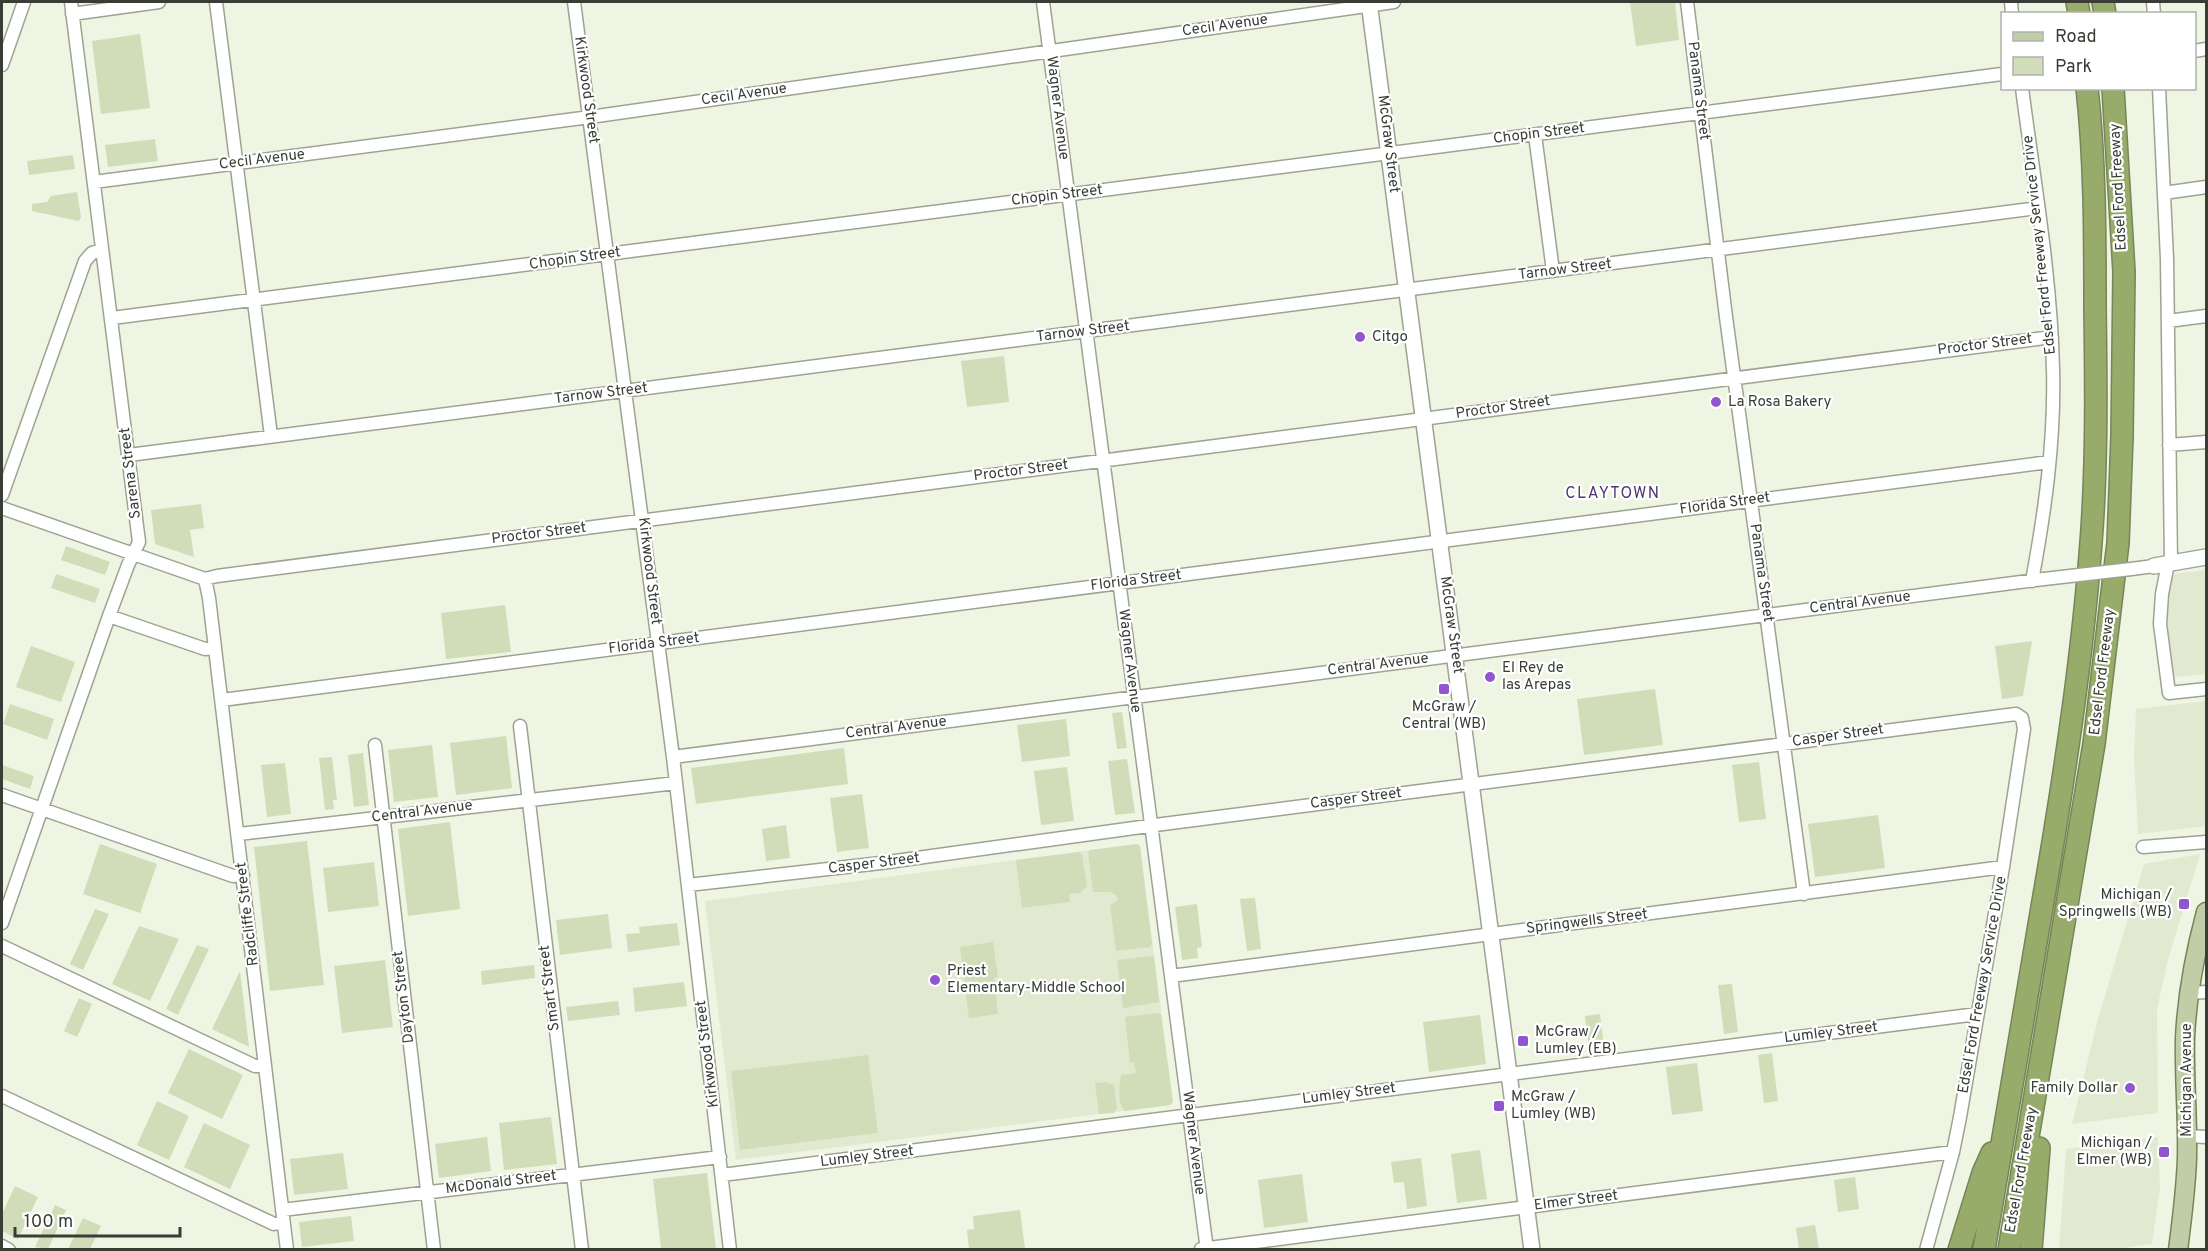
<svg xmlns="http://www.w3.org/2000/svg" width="2208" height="1251" font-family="Overpass,sans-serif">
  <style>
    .built { fill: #e1ead1 }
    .green { fill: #d0ddb8 }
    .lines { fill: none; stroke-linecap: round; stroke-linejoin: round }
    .minor-casing { stroke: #9da392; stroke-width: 15 }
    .tertiary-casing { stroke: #9da392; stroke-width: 18 }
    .primary-casing { stroke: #768558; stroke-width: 21 }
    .motorway-casing { stroke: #768558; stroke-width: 24 }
    .minor { stroke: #fff; stroke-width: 12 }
    .tertiary { stroke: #fff; stroke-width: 15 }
    .primary { stroke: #c1cda6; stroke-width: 18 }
    .motorway { stroke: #97ac6b; stroke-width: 21 }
    .minor-bridge-casing { stroke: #9da392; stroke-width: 15; stroke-linecap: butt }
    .minor-bridge { stroke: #fff; stroke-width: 12 }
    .poi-dot { fill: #8f56cd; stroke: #fff; stroke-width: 2 }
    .labels { text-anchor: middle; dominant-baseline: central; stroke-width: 4.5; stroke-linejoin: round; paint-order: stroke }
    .street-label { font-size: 15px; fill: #3a3d36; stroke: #fff }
    .poi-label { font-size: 15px; fill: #3a3d36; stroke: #fff; text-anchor: start }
    .neighbourhood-label { font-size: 16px; letter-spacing: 1.5px; fill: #4f346f; stroke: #fff }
  </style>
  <rect width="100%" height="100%" fill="#eff5e3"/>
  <path class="built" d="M2206,570V674L2174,677L2166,654L2163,618L2173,574Z
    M2206,701V826L2138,834L2134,758L2136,709Z
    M1137,844L1140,846L1173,1102L1170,1105L736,1160L705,901Z
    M2200,854L2168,960L2157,1009L2158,1113L2072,1124L2098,1019L2144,864Z
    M2158,1137L2160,1188L2152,1244L2108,1250L2059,1249L2066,1149Z"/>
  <path class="green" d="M1630,2H1675L1679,40L1636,46Z
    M140,34L150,108L101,114L92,41Z
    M155,139L158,161L108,167L105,145Z
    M73,155L75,169L29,175L27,161Z
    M77,192L81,217L79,221L32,211V204L47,202L51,196Z
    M1004,356L1009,402L967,407L961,361Z
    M201,504L204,528L190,530L194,557L155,544L151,510Z
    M66,546L110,562L105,575L61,560Z
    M56,574L100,589L95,603L51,588Z
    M505,605L511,652L446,659L441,613Z
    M2032,641L2023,696L2002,699L1995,646Z
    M31,646L75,662L61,702L16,687Z
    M1655,689L1663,745L1584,755L1577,699Z
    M10,704L54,719L47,740L3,724Z
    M1122,712L1127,748L1117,749L1112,713Z
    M1066,719L1070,756L1022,762L1017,725Z
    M506,736L512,788L456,795L450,743Z
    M432,745L438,797L394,802L388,750Z
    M844,748L848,784L696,804L691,768Z
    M363,753L369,805L354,807L348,755Z
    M332,757L337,800H333L334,809L325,810L319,758Z
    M1127,759L1135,813L1115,815L1108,761Z
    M1759,762L1766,819L1739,822L1732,765Z
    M285,763L291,814L267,817L261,765Z
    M2,765L34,776L30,789L2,779Z
    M1067,767L1074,821L1041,825L1034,771Z
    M862,794L869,848L837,852L830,798Z
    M1878,815L1885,868L1815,877L1808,824Z
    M450,822L460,909L408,916L398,829Z
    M786,825L790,858L766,861L762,829Z
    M307,841L324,985L270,991L254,847Z
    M100,844L157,864L140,913L83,894Z
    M1137,844L1140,846L1152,944L1150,947L1116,951L1110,905L1118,900L1117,896L1110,892H1093L1088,853L1090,850Z
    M1079,852L1082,854L1087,886L1080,893L1069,894L1070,902L1022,908L1016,860Z
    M374,862L379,906L328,912L323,868Z
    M1255,898L1261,949L1247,951L1240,899Z
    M1197,904L1202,947L1197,948L1198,958L1182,960L1175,907Z
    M95,909L109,914L83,970L70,964Z
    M608,914L612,948L560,955L556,920Z
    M677,923L680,945L628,952L626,934L640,933L639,927Z
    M139,926L179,939L150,1001L112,984Z
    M993,942L998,977L994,978L998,1014L969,1018L960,947Z
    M197,945L209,949L178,1015L166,1009Z
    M1151,956L1154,957L1159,1002L1123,1008L1117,960Z
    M385,960L393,1027L342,1033L334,966Z
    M534,965L535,978L482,985L481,971Z
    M240,971L249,1047L212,1029Z
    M684,982L687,1006L635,1012L633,988Z
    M1732,984L1738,1032L1724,1034L1718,985Z
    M79,998L92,1004L77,1037L64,1031Z
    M618,1001L620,1015L568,1021L566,1007Z
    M1158,1013L1161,1015L1173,1102L1170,1105L1125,1111C1117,1103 1119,1086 1121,1075L1136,1073L1134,1062L1130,1063L1125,1017Z
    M1600,1014L1604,1047L1589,1049L1585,1016Z
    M1480,1015L1486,1064L1429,1072L1423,1022Z
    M189,1049L243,1075L222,1119L168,1093Z
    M1772,1053L1778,1101L1764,1103L1758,1055Z
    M868,1055L878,1133L740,1150L731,1071Z
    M1697,1063L1703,1111L1672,1115L1666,1067Z
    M1106,1082L1114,1085L1117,1108L1114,1113L1099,1114L1095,1083Z
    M157,1101L189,1116L169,1160L137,1145Z
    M551,1117L557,1164L504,1170L499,1123Z
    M204,1123L250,1145L230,1189L184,1167Z
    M487,1137L491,1171L439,1178L435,1144Z
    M1480,1150L1487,1199L1457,1203L1451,1154Z
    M343,1153L348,1189L294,1195L290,1159Z
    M1421,1158L1427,1206L1407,1209L1404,1182L1394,1183L1391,1162Z
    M707,1173L716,1249H661L653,1179Z
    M1302,1174L1308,1222L1264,1228L1258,1180Z
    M1855,1177L1859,1209L1838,1212L1834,1180Z
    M15,1186L38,1197L18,1239L2,1231V1214Z
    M55,1205L66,1210L48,1249L35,1247Z
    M1020,1210L1025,1249H969L967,1230L974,1229L973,1216Z
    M351,1216L354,1241L302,1247L299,1222Z
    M83,1218L101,1226L90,1249H68Z
    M1815,1225L1819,1249H1799L1796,1228Z"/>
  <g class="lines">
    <g class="minor-casing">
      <path id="minor" d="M216,2L271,436
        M574,2L673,757L730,1250
        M1043,2L1207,1250
        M1687,2L1726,317L1804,894
        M2011,2L2012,14
        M2153,2L2154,14
        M72,14L159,2
        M2194,51L2206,49
        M2,65L24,2
        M2022,88C2034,181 2051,275 2053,369C2055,440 2045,511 2032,581
        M2159,88L2167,259L2171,562
        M1535,135L1553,271
        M94,182L590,117L1394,2
        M2164,193L2206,187
        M112,318L2002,74
        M2168,321L2206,316
        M2169,445L2206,442
        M129,455L2038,208
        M2,495L85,261L92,253L102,249
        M2,508L205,579L217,576L2052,337
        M2168,563L2162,594L2160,624L2169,693L2206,689
        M2131,569L2154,566
        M205,579L209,598L287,1250
        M109,616L205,649L215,648
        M222,700L2049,462
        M520,726L582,1250
        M375,745L434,1250
        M673,757L2044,579
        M2,795L233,876L243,875
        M239,834L676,783
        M2143,847L2206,842
        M688,885L881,863L1163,824L2016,714L2022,718L2024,729L2003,867L1960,1117L1953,1152L1926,1250
        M2,923L109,616L128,565L139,542L71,2
        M2,946L255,1066L265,1065
        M1171,976L2003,867
        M2189,993L2206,992
        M2,1096L274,1224L283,1222
        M2187,1136L2206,1137
        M722,1175L1977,1014
        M282,1210L720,1157
        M2,1246L9,1250
        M1201,1249L1953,1152"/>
    </g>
    <g class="tertiary-casing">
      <path id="tertiary" d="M1369,2L1532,1250
        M2154,566L2206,557"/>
    </g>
    <g class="primary-casing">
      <path id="primary" d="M2178,1250C2182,1219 2186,1189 2187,1158C2188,1118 2184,1078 2185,1038C2187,995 2195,953 2206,912"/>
    </g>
    <g class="motorway-casing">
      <path id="motorway" d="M2077,2L2079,14
        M2103,2L2105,14
        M1959,1250L1983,1173L1992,1153
        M1984,1250C2003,1138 2022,1025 2041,913C2063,786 2083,658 2092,529C2097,454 2096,380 2095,306C2095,234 2095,160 2087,88
        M2009,1250L2094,744L2118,543L2122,436L2124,272L2113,88
        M2031,1250L2039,1148"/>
    </g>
    <use href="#minor" class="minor"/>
    <use href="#tertiary" class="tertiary"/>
    <use href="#primary" class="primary"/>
    <use href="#motorway" class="motorway"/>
    <g class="minor-bridge-casing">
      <path id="minor-bridge" d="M2044,579L2131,569"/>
    </g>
    <use href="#minor-bridge" class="minor-bridge"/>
  </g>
  <g class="poi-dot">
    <circle cx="1360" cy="337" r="6"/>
    <circle cx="1716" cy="402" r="6"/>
    <circle cx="1490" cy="677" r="6"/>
    <rect x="1438" y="683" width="12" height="12" rx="3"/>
    <rect x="2178" y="898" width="12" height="12" rx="3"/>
    <circle cx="935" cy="980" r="6"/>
    <rect x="1517" y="1035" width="12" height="12" rx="3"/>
    <circle cx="2130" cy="1088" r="6"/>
    <rect x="1493" y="1100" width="12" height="12" rx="3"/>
    <rect x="2158" y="1146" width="12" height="12" rx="3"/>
  </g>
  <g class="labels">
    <g class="street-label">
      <text transform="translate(1225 26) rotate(-8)">Cecil Avenue</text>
      <text transform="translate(586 90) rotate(82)">Kirkwood Street</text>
      <text transform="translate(1698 91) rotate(83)">Panama Street</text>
      <text transform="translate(744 95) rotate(-8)">Cecil Avenue</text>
      <text transform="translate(1057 108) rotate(83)">Wagner Avenue</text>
      <text transform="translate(1539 134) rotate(-7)">Chopin Street</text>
      <text transform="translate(1388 144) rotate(83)">McGraw Street</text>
      <text transform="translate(262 160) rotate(-7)">Cecil Avenue</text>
      <text transform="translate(2119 187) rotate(-93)">Edsel Ford Freeway</text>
      <text transform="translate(1057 196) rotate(-7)">Chopin Street</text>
      <text transform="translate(2040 245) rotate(-96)">Edsel Ford Freeway Service Drive</text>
      <text transform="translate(575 259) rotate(-8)">Chopin Street</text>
      <text transform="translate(1565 270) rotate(-7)">Tarnow Street</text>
      <text transform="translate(1083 332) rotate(-7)">Tarnow Street</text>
      <text transform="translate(1985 345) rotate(-7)">Proctor Street</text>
      <text transform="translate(601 394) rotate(-7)">Tarnow Street</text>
      <text transform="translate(1503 408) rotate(-8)">Proctor Street</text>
      <text transform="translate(1021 471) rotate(-7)">Proctor Street</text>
      <text transform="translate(131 473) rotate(-97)">Sarena Street</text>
      <text transform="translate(1725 504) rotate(-8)">Florida Street</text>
      <text transform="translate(539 534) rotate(-7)">Proctor Street</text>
      <text transform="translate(649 571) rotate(83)">Kirkwood Street</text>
      <text transform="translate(1761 573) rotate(82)">Panama Street</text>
      <text transform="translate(1136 581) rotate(-7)">Florida Street</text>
      <text transform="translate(1860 603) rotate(-7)">Central Avenue</text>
      <text transform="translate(1451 625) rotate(82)">McGraw Street</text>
      <text transform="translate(654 644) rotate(-7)">Florida Street</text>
      <text transform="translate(1129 661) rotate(83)">Wagner Avenue</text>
      <text transform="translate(1378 665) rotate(-7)">Central Avenue</text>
      <text transform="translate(2103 672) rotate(-83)">Edsel Ford Freeway</text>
      <text transform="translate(896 728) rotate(-7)">Central Avenue</text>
      <text transform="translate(1838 736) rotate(-8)">Casper Street</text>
      <text transform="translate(1356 799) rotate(-7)">Casper Street</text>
      <text transform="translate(422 812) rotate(-7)">Central Avenue</text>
      <text transform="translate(874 864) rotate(-7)">Casper Street</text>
      <text transform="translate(248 914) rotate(-97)">Radcliffe Street</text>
      <text transform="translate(1587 922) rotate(-7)">Springwells Street</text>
      <text transform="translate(1983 985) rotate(-80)">Edsel Ford Freeway Service Drive</text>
      <text transform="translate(550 988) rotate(-97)">Smart Street</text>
      <text transform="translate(404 997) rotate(-97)">Dayton Street</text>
      <text transform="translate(1831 1033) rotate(-7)">Lumley Street</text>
      <text transform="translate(708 1054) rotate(-97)">Kirkwood Street</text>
      <text transform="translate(2187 1080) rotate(-90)">Michigan Avenue</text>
      <text transform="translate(1349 1094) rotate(-7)">Lumley Street</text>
      <text transform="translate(1193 1143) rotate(83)">Wagner Avenue</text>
      <text transform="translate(867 1157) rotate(-7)">Lumley Street</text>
      <text transform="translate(2022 1170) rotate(-80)">Edsel Ford Freeway</text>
      <text transform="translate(501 1183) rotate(-7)">McDonald Street</text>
      <text transform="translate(1576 1201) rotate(-7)">Elmer Street</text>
    </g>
    <g class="poi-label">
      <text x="1372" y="337">Citgo</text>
      <text x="1728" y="402">La Rosa Bakery</text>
      <text x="1502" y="668">El Rey de<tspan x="1502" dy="17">las Arepas</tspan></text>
      <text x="1444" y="707" text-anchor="middle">McGraw /<tspan x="1444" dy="17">Central (WB)</tspan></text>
      <text x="2172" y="895" text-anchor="end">Michigan /<tspan x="2172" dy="17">Springwells (WB)</tspan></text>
      <text x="947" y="971">Priest<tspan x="947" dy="17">Elementary‑Middle School</tspan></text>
      <text x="1535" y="1032">McGraw /<tspan x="1535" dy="17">Lumley (EB)</tspan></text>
      <text x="2118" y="1088" text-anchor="end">Family Dollar</text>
      <text x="1511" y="1097">McGraw /<tspan x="1511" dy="17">Lumley (WB)</tspan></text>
      <text x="2152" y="1143" text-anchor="end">Michigan /<tspan x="2152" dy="17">Elmer (WB)</tspan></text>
    </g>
    <g class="neighbourhood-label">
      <text x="1613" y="494">CLAYTOWN</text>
    </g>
  </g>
  <rect width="2208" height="1251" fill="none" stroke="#3a3d36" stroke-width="6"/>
  <rect x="2001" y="12" width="195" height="78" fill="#ffffff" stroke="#b0b1af" stroke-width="1.5"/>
  <rect x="2013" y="32" width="30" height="9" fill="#c1cda6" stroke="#b0b1af" stroke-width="1.5"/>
  <text x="2055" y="42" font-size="18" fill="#3a3d36">Road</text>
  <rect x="2013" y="57" width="30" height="18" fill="#d0ddb8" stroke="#b0b1af" stroke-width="1.5"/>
  <text x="2055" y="72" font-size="18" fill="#3a3d36">Park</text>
  <path d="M15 1227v9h165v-9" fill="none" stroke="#3a3d36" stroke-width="3"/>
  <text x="24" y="1227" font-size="18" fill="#3a3d36" stroke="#ffffff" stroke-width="4.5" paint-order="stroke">100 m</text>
</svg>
